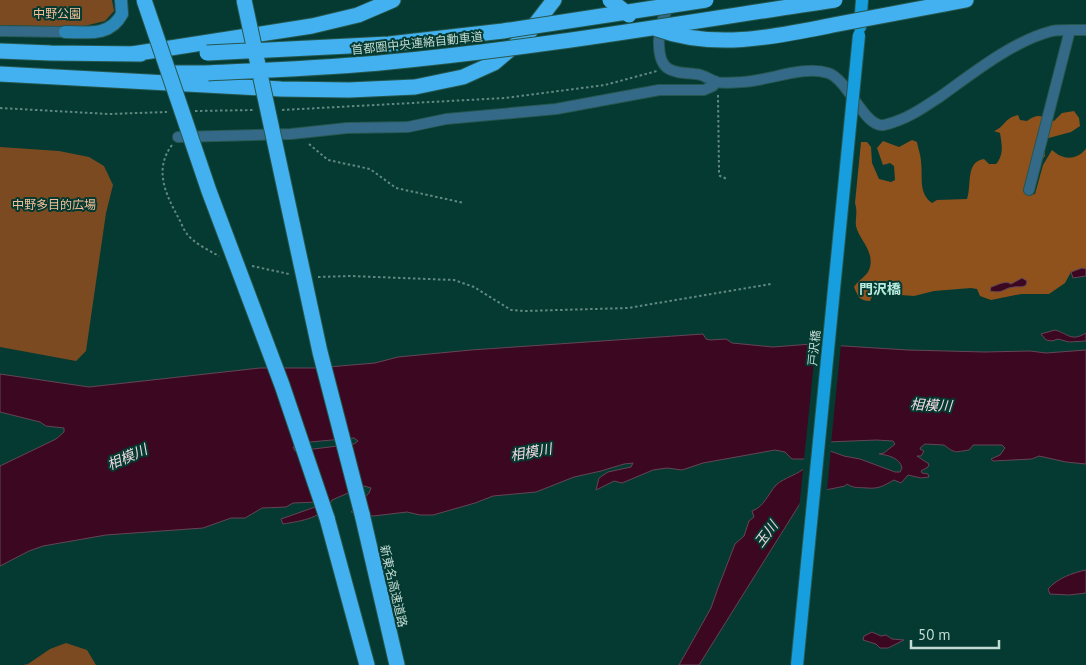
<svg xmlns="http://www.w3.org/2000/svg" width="1086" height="665" font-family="'PT Sans','Noto Sans JP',sans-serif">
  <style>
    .green { fill: #7c4a21 }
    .forest { fill: #90521c }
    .water { fill: #3c0720; stroke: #644656; fill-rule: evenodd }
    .pier { fill: #043a31 }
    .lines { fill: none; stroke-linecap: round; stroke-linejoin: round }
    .street-casing { stroke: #26574e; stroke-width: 12 }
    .secondary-casing { stroke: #26574e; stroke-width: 14 }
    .primary-casing { stroke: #26574e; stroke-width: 14 }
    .highway-casing { stroke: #26574e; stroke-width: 17 }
    .path { stroke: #628981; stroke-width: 2; stroke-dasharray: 2.5 2.5; stroke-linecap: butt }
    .street { stroke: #356988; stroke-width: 10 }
    .secondary { stroke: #2c87b9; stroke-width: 12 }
    .primary { stroke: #179ede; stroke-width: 12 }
    .highway { stroke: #43b1ef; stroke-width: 15 }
    .primary-bridge-casing { stroke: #26574e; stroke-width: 14; stroke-linecap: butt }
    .highway-bridge-casing { stroke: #26574e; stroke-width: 17; stroke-linecap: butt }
    .primary-bridge { stroke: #179ede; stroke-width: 12 }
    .highway-bridge { stroke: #43b1ef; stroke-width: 15 }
    .labels { text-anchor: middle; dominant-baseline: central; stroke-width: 4; stroke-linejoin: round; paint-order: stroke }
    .park-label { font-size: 12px; fill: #f7c099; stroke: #043a31 }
    .street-label { font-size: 12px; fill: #c1dad3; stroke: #043a31 }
    .neighbourhood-label { font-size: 14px; font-weight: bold; fill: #b9ecde; stroke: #043a31 }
    .water-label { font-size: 14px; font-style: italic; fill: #f2dae1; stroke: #043a31 }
  </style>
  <rect width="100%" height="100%" fill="#043a31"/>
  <path class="green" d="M0,0H112L114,11L105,21L80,27L0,25Z
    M0,147L59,151L89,157L104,166L113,185L106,213L86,351L76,361L0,347Z
    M66,643L87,650L96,665H23L28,664L50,649Z"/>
  <path class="forest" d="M1074,111L1079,118L1080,126L1071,132L1045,139L1043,145L1045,156L1040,162L1034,160C1026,169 1028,184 1028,195L1035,194L1043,165L1052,150C1063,160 1075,161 1086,149V269L1082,268L1071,272L1065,283L1049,294H1021L991,300L980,296L977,289L971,288L934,291L914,296L901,295L886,286L880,285L874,292L870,301C859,301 858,296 854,287C859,279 866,277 869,270C876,252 859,240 856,226C855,218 858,213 855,203L861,142H867L871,147L872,163L879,179L891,182L895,180L894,166L890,163L883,165L877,148L883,141L899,147L912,140L917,142C918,149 921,155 921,162C923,177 918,193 932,203L937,200L967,199C972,185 965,162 984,159L989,164H996C1004,155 1002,145 1000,133L994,131C1005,127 1004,118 1018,115L1020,120L1027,121C1037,113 1043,116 1054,121L1062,113Z"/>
  <path class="water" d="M1082,268L1086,269V276L1073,278L1071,272Z
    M1022,278L1027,281L1026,285C1022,288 1019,286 1014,287C1003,288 1004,294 990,291L991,287C998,285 1005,280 1011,284Z
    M1055,330C1069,334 1071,342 1086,333V341L1069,342L1058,339L1052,341L1046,340L1041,334Z
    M703,334L706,339L710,340L726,339L732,343L773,347L812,344L908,350L985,352L1030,351L1046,353L1086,350V464L1066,462L1039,456L1032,459L993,461L991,459L1000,455L1005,448L1002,445H973L969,450C954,452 956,454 944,445L925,444L921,447L920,449L924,451L921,456H917L929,464L928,467L921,471L922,473L928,474L929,477L921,478L908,475L901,483L894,480C883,486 879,489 867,488C858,487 855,489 847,484L845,486L806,494L699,665H679L711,608L718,588L735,544L744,536L749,521L754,517L752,511C764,507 768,494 776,485C785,477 798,475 807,466L805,459H792L785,452L775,450L703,463L682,470L667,468L653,470L622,483L614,481L596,490L599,478L608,472L631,467L633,463L624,464L601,471L574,477L536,492L493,496L475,503L433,515H420L407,512L373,516L351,512L369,493L371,488L364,486L332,500C324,518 301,521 283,524L281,519L318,506V502L293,503L286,507L262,508L245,518H231L203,528L106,535L43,546L29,551L0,566V466L56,439L64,432V428L46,426L40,422L0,412V374L89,387L260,368H316L375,363L398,357L471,350ZM354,438L358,441L354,444L297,451H295L293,447L310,442ZM876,440L893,441L895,444L884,453L879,454C888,455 900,458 902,468L900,472H895L860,459L844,456L830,451L828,442Z
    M1086,570V593L1069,595L1050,594L1048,589C1058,578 1072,573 1086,570Z
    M872,632L881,636L886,635L892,639L904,640L888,648H880L876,644L863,640L864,636Z"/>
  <path class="pier" d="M816,342L841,344L831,444L829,446L831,449L827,491L808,496L799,509Z"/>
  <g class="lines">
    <g class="street-casing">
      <path id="street" d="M672,4C662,15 658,31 659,46C660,73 674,72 695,74C703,74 709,79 716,82C724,84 735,82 742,82C769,81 803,65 828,73C848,79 865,129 884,125C906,120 923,108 941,96C973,73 1013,41 1052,31C1058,30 1064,30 1070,30L1029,190
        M1070,30H1086
        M0,31L65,32
        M178,137L291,134L347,128L408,127L446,119L556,109L659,90H704L713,86L715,81"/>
    </g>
    <g class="secondary-casing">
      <path id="secondary" d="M65,32C87,32 110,37 122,14L121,0"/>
    </g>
    <g class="primary-casing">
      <path id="primary" d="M860,27L862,0"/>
    </g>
    <g class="highway-casing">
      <path id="highway" d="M945,4L966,0
        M0,51L51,53L141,54
        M132,54L312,26L358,15L393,0
        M170,73H208
        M0,74L281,89L349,90L415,87L463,77L494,63L527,35L554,0
        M362,514L397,665
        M327,518L367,665"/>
    </g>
    <path class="path" d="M718,95L719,172L720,176L727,179
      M0,108L109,114L167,112
      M282,110L505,98L605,85L657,71
      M195,111L255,110
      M309,144L328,160L370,169L396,188L464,203
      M172,145C154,169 165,193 178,217C181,222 183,229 187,234C194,243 208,250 219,256
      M252,266L289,274
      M318,277L350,276L454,280L474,287L511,310L525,311L628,308L771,284"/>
    <use href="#street" class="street"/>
    <use href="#secondary" class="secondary"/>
    <use href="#primary" class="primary"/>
    <use href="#highway" class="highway"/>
    <g class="primary-bridge-casing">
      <path id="primary-bridge" d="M797,665L859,35"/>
    </g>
    <g class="highway-bridge-casing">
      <path id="highway-bridge" d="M144,0L209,191L282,385L327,518
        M244,0L320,352L362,514
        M610,0L629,15
        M657,29C715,50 774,37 833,25C871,18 908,11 945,4
        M207,53L389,44L503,31L706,0
        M208,73C269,70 329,68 389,62C538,48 686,22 835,0"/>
    </g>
    <use href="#primary-bridge" class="primary-bridge"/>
    <use href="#highway-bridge" class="highway-bridge"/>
  </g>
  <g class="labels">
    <g class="park-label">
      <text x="57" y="13">中野公園</text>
      <text x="54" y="204">中野多目的広場</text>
    </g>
    <g class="street-label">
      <text transform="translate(417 43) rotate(-6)">首都圏中央連絡自動車道</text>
      <text transform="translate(814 348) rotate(-84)">戸沢橋</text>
      <text transform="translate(394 586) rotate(77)">新東名高速道路</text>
    </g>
    <g class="neighbourhood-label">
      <text x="880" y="289">門沢橋</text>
    </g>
    <g class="water-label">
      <text transform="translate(931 405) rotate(3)">相模川</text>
      <text transform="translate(531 452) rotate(-10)">相模川</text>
      <text transform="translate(127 457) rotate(-24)">相模川</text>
      <text transform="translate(766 534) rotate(-53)">玉川</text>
    </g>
  </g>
  <path d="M911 640v8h88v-8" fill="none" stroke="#c1dad3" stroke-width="2.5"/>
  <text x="918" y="640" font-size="15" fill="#c1dad3" stroke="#043a31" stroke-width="4" paint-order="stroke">50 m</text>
</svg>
